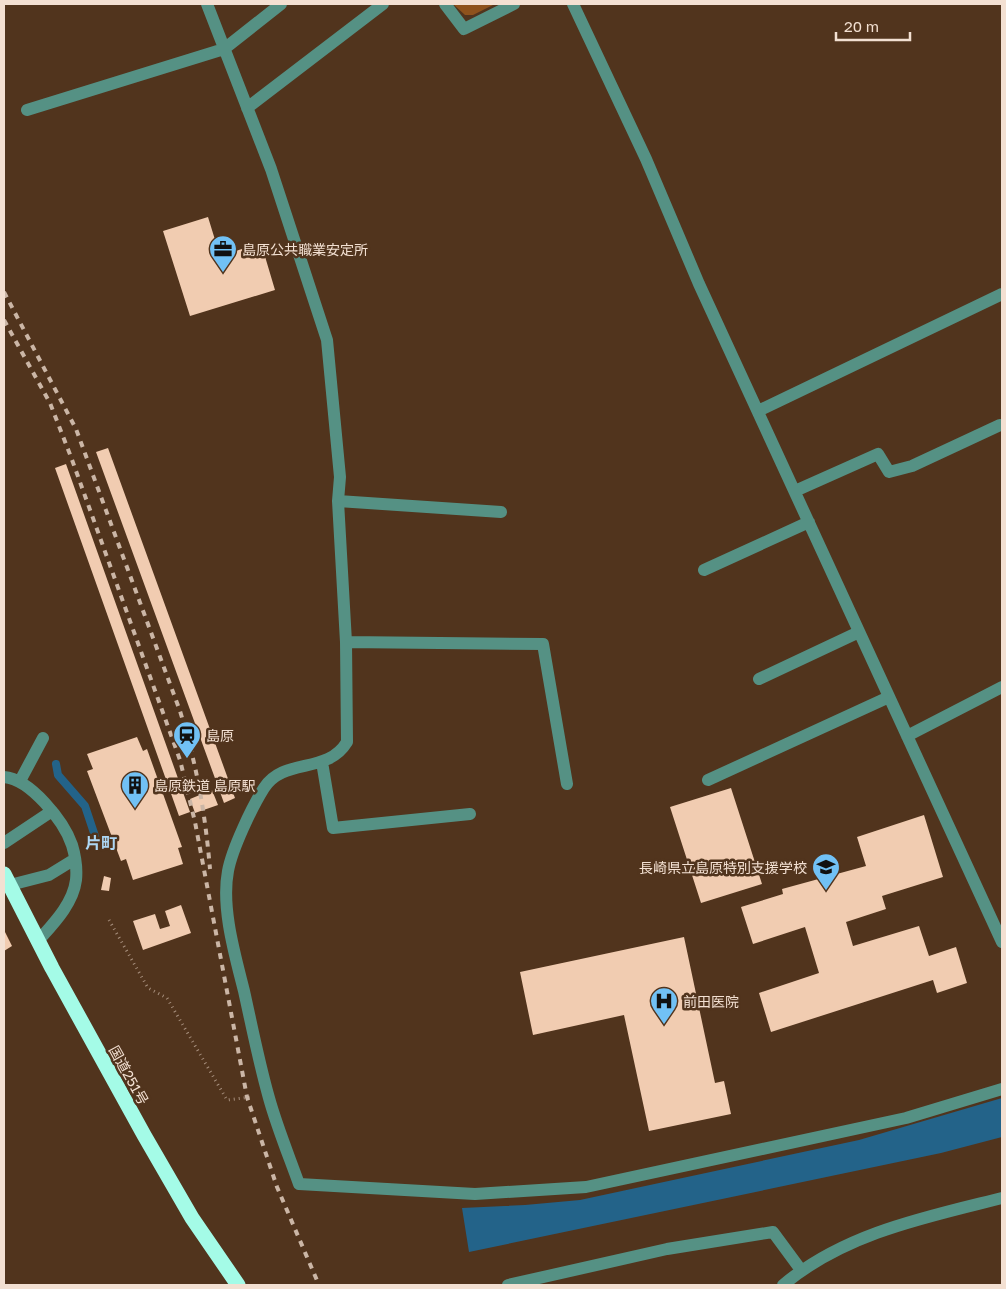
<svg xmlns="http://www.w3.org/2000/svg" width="1006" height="1289" font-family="'Golos Text','Noto Sans JP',sans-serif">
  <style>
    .green { fill: #8e521c }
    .water { fill: #236389 }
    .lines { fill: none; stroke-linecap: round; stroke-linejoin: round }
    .stream { stroke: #236389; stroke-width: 8 }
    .building { fill: #f1ccb1 }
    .path { stroke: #a68e7c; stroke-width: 3; stroke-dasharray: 1 4; stroke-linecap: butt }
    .minor { stroke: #559184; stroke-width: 12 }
    .highway { stroke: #a4fbe7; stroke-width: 15 }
    .rail { stroke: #cbb6a6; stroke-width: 4; stroke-dasharray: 6 6; stroke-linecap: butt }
    .labels { text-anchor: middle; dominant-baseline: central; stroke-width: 5; stroke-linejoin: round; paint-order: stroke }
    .poi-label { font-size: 14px; fill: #f3e0d2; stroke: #51341d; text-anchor: start }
    .street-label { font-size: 14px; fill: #f3e0d2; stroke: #51341d }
    .quarter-label { font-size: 16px; font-weight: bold; fill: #add7f4; stroke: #51341d }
  </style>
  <rect width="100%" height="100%" fill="#51341d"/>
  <path class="green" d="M453,4H495L473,15H465Z"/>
  <path class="water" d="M1002,1098V1137L941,1153L469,1252L462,1208L525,1205L580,1200L859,1140Z"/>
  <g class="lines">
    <path class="stream" d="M56,764L58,775L85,806L97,842"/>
  </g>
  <path class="building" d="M208,217L220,256L261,243L275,290L190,316L163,231Z
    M108,448L235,798L224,803L96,452Z
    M66,464L190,812L179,816L55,468Z
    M137,737L143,751L147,749L182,847L178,848L183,864L133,880L126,859L121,861L87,771L93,769L87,754Z
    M731,788L762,884L701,903L670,807Z
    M212,790L218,805L195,813L190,799Z
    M924,815L943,877L882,896L886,909L846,922L853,946L919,926L929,956L956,947L967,983L937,993L933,980L771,1032L759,993L819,973L805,927L753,944L741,907L783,894L782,889L866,866L857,837Z
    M104,876L111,878L109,891L101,890Z
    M181,905L191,933L143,950L133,921L155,914L160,929L170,926L165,911Z
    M4,930L12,946L4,951Z
    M684,937L715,1083L724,1081L731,1114L649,1131L624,1015L533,1035L520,972Z"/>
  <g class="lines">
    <path class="path" d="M109,920L148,988L167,998L227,1100L251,1097"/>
    <path class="minor" d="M207,4L271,169L327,340L340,477L338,501L346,642L347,742C327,775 284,757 264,788C252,807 232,849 228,871C221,908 235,955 244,991C252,1027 259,1063 269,1098C277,1127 289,1156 299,1184L475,1194L586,1187L906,1118L1002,1089
      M445,4L464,29L514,4
      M573,4L646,159L699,284L1002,942
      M247,108L383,4
      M27,110L224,49L281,4
      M758,411L1002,294
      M795,491L878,454L889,472L912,466L1000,425
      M338,501L501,512
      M704,570L809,522
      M346,642L543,644L567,784
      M759,679L859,632
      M907,736L1002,687
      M322,762L333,828L470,814
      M4,777C30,779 64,821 72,845C75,855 77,870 76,880C73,904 53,924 38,941
      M708,780L889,697
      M20,781L43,738
      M4,843L52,811
      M10,885L49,875L75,859
      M508,1285L667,1249L773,1232L801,1270
      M783,1285C845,1233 926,1217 1002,1198"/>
    <path class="highway" d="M4,874L52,968L144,1135L192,1218L238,1285"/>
    <path class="rail" d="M4,292L76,429L180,711C197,766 205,812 210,869
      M4,320L50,403L71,457L180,760L195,822L247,1097L277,1187L319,1285"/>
  </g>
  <defs>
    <g id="office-pin" transform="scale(1.4375)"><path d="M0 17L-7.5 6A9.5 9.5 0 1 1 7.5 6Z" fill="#71c1f5" stroke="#51341d"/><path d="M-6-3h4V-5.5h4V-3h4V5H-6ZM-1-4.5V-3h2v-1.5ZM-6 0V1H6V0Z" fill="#111"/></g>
    <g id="station-pin" transform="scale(1.4375)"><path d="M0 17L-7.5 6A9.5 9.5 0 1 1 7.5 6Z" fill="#71c1f5" stroke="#51341d"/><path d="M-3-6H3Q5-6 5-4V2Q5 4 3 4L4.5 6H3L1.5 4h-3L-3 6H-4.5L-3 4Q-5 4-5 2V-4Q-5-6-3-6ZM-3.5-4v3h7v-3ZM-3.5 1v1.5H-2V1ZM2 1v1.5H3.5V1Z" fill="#111"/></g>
    <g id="building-pin" transform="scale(1.4375)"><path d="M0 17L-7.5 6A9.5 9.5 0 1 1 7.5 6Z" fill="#71c1f5" stroke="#51341d"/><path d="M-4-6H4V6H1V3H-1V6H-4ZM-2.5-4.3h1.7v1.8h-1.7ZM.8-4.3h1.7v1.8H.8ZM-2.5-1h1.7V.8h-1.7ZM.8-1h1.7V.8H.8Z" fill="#111"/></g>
    <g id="school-pin" transform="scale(1.4375)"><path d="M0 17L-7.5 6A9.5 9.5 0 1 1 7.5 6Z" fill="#71c1f5" stroke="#51341d"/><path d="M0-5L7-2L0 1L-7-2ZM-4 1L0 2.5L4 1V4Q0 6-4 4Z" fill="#111"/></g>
    <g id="hospital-pin" transform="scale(1.4375)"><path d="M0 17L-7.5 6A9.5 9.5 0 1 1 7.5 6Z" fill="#71c1f5" stroke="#51341d"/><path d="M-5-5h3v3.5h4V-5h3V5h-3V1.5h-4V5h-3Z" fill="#111"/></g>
  </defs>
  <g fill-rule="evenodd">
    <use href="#office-pin" x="223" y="249"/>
    <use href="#station-pin" x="187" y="735"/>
    <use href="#building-pin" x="135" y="785"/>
    <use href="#school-pin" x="826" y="867"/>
    <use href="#hospital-pin" x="664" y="1001"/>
  </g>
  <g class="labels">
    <g class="poi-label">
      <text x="242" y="249">島原公共職業安定所</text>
      <text x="206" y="735">島原</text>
      <text x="154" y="785">島原鉄道 島原駅</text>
      <text x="807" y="867" text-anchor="end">長崎県立島原特別支援学校</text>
      <text x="683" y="1001">前田医院</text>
    </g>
    <g class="street-label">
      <text transform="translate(129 1075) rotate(61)">国道251号</text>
    </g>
    <g class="quarter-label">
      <text x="101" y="843">片町</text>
    </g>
  </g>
  <rect width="1006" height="1289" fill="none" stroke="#f3e0d2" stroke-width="10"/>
  <path d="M836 32v8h74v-8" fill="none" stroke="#f3e0d2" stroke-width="2.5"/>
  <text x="844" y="32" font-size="15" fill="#f3e0d2" stroke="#51341d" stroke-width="4" paint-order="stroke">20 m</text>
</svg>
